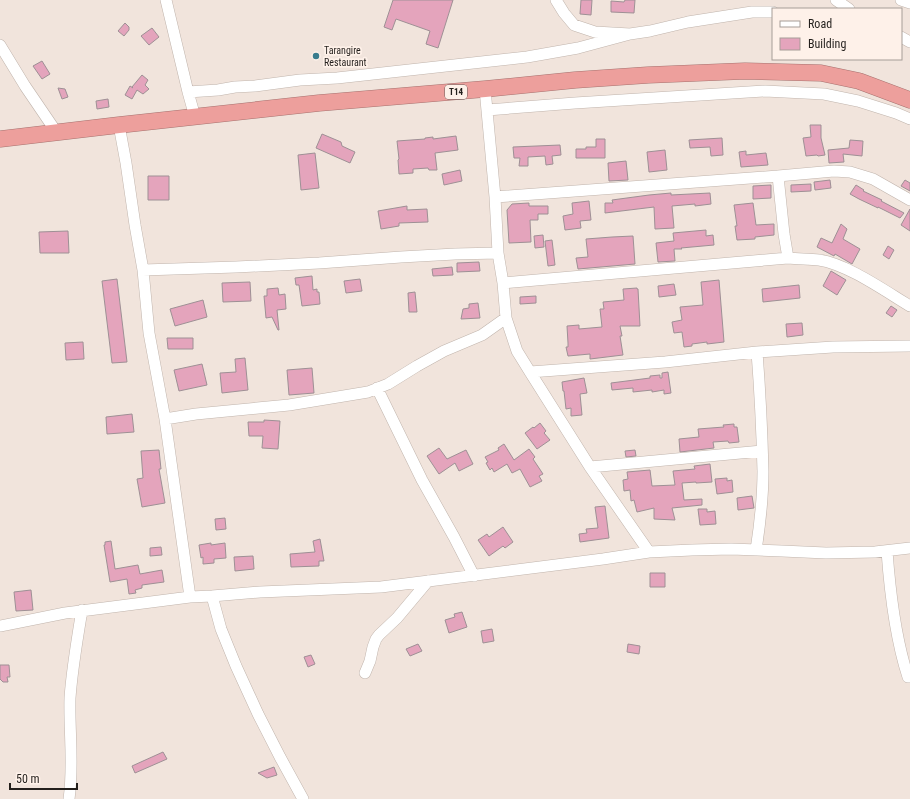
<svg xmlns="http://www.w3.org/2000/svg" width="910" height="799" font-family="'Roboto Condensed',sans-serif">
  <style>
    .building { fill: #e4a4bc; stroke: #9e9095 }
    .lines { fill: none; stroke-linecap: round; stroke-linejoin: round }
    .minor-casing { stroke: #c0b4ac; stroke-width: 12 }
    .highway-casing { stroke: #a6726f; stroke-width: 17 }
    .minor { stroke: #fff; stroke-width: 11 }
    .highway { stroke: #ed9f9c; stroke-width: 16 }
    .poi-dot { fill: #397c8d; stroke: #fef1e9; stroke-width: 1.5 }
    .labels { text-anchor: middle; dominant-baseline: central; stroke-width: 3.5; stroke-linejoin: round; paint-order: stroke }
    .shield { fill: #fef1e9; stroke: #655e5a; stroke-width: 1 }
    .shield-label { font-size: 9px; font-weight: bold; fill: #231f1c }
    .poi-label { font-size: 10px; fill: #231f1c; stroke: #fef1e9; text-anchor: start }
  </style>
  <rect width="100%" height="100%" fill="#f1e4dc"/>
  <path class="building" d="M393,0H453L438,48L426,44L430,31L396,19L392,30L384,27Z
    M581,0H592L591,15L580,14Z
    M625,0H635L634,13L611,12V1L624,2Z
    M125,23L129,27V30L124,36L118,31Z
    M152,28L159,37L149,45L141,36Z
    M42,61L50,74L42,79L33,66Z
    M142,75L148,80L145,85L149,89L143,94L137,90L132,99L125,95L130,86L133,88L132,87Z
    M58,88L65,89L68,97L62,99Z
    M108,99L109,107L97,109L96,101Z
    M810,125H821V138L825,155L818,156L817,155L806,156L803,138L811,137Z
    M322,134L341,142L342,146L355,152L350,163L316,148Z
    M456,136L458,150L435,153L437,170H429L428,168L413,169V173L399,174L398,160L399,159L397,141L425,139V138L433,137V139Z
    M722,138L723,155L711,156L710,147L690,148L689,140Z
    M596,139H605V158H576V149H586V147H596Z
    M850,140L863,141L862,156L843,154L844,162L829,163L828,150L849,148Z
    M560,145L561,155L552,156L553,164L546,165L545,156L528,157V166H519L520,158H514L513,147Z
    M665,150L667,170L649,172L647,152Z
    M746,151V155L766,153L768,165L741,167L739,152Z
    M315,153L319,188L301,190L298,155Z
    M626,161L628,180L609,181L608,163Z
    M460,170L462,181L444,185L442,174Z
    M148,176H169V200H148Z
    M830,180L831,188L815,190L814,182Z
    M905,180L910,183V191L901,186Z
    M811,184V191L791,192V185Z
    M771,185V198L753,199V186Z
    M856,185L864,190L863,191L882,200L881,201L904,213L900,218L878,207V208L859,199L850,194Z
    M671,193V195L710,193L711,204L695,206V204L672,206L674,228L655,229L654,207L605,213V203H613L612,200L649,195Z
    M589,201L591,220L580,221L581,228L565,230L563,216L573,214L572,203Z
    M529,203V206H548V214H538V220H530L531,242L509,243L507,210L512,204Z
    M753,203L756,225L774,224V235L755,237V239L737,240L735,226H737L734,205Z
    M407,206V210L427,209L428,222L399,223V226L381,229L378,211Z
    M910,209V231L901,225Z
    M841,224L847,229L843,239L860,249L852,264L835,254L834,256L817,247L821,238L832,243Z
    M706,230V236L713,235L714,245L681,248L682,249H674L675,261L658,262L656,243L674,241L673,233Z
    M68,231L69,253H40L39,232Z
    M543,235L544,247L535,248L534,236Z
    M633,236L635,264L578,269L576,258L588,257L586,239L612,237Z
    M552,240L555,265L548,266L545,241Z
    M888,246L894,250L889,259L883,255Z
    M479,262L480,271L457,272V263Z
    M452,267L453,275L433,276L432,269Z
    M831,271L846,280L837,295L823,286Z
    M312,276L313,290L317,289V292H319L320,304L302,306L299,285H296L295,278Z
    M117,279L127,362L112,363L102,281Z
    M360,279L362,291L346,293L344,281Z
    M719,280L724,342L707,344V342L692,344V346L684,347L682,332L674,333L672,322L682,320L680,307L703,305L701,282Z
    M250,282L251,301L223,302L222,283Z
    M674,284L676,295L659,297L658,286Z
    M799,285L800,298L763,302L762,289Z
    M278,288L279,295L285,294L286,309L277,310L279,330H278L272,317L266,318L264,296H267V289Z
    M637,288V289H638L640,326H620L622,336H620L623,355L590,359V354L568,356L566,347H568V343L567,326L579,325V329L602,327L600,309H604L603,302L624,300L623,289Z
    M415,292L417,312H409L408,293Z
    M536,296V303L520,304V297Z
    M203,300L207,317L175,326L170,309Z
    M478,303L480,318L461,319L463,309L469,308V304Z
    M891,306L897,310L892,317L886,313Z
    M802,323L803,335L787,337L786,324Z
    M167,338H193V349H168Z
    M83,342L84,359L66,360L65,343Z
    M245,358L248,390L222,393L220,373L236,372L235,359Z
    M202,364L207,385L179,391L174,370Z
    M312,368L314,393L289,395L287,370Z
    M668,372L671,393L664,394V390L652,392V390L633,392V388L612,390L611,383L650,378V376L660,375V378H662V373Z
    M584,378L587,393L580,394L582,415L571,416V408L566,409L564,391H563L562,382Z
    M132,414L134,432L107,434L106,417Z
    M264,420L280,421L278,449L262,448L263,436H249L248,422H264Z
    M540,423L546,431L544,433L550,440L537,449L525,433L533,427L534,428Z
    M734,424V427H737L739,442L729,443L728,441L713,442L714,448L680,452L679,439L699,437L698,429L724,427L723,425Z
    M504,444L514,460L529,449L535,457L533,459L543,474L539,476L542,481L530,487L520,469L512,473L507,464L494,472L492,468L490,470L486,463L488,462L485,457L499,450L498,448Z
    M439,448L447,459L466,450L473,464L459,471L455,463L439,474L427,456Z
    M159,450L161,469H159L165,503L142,507L137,479L143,478L141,451Z
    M635,450L636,456L626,457L625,451Z
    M710,464L712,482L696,483V482L682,483L684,500L702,499V505L672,508L675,520L654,519V508L637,512L634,500L631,501L630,490L624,491L623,480L628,479L627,472L650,470L652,486L675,485L673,471L695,469L694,466Z
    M727,478V481L732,480L733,492L717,494L715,479Z
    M752,496L754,508L738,510L737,498Z
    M605,506L609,538L580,542L579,534L587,533L586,529L598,528L595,507Z
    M698,509H707V512L715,511L716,524L700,525Z
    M225,518L226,529L216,530L215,519Z
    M503,527L513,542L505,548L503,546L489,556L478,540L487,534L489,537Z
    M320,539L324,561H319V566L291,567L290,554L315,552L313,541Z
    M111,541L115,569L138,565L140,574L162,570L164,582L142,585V588L135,590L136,593L129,594L127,579L110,582L104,545H105V542Z
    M211,543V545L225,543L226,558L214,559V563L203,564V557L201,558L199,545Z
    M161,547L162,555L150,556V548Z
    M253,556L254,569L235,571L234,557Z
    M650,573H665V587H650Z
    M31,590L33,610L16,611L14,592Z
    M462,612L467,627L449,633L445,620L455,617L454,614Z
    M492,629L494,641L483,643L481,631Z
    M418,644L422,651L410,656L406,649Z
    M628,644L640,646L639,654L627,652Z
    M311,655L315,664L308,667L304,657Z
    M0,665H9L10,677H7L8,682H3L0,679Z
    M163,752L167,759L135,773L132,766Z
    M274,767L277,775L267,778L258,773Z"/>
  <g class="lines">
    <g class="minor-casing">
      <path id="minor" d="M166,0L188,92L195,117
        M556,0L564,13L574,25L595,32L630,34L650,31L688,22L752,12H773
        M836,0L849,9
        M901,0L910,3
        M901,37L910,42
        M0,45L25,86L57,133
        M485,89L495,197L498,253L503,283L506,318L517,351L530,372L590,467L649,552
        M188,92L218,90L235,87L255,86L300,80L337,78L527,57L578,48L630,34
        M487,110L575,103L765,91L824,94L858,101L896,113L910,119
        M119,125L126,163L135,225L143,270L149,333L165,419L190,597
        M778,176L784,234L788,258
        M495,197L778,176L834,171L850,172L873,179L910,200
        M143,270L236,267L319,263L401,257L455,254L498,253
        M503,283L788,258C799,259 809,259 819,260C847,264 885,291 910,306
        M530,372L665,362L757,352L833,347L910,346
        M377,388L422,480L454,537L474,576
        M165,419L196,414L289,405L368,392L388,384L417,366L444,351L482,335L506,318
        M590,467L762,451
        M756,550C760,524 763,497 763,471C762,431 760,391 757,352
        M887,551C890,593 895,637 908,677H910
        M212,596L221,629L236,666L258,714L280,757L303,799
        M0,626L65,613L190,597L212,596L260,592L381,587L603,559L649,552L692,550L731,549L782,551L826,553L875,552L910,548
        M365,673L370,661L373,647L376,639L379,635L397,618L428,581
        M69,799C74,765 69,732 70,698C72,669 77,640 82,610"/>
    </g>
    <g class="highway-casing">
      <path id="highway" d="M0,139L119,125L319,103L485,89L575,80L648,75L745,71L821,73L859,81L910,100"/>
    </g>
    <use href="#minor" class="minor"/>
    <use href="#highway" class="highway"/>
  </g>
  <circle class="poi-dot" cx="316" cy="56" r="4"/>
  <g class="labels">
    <rect class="shield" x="445" y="85" width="22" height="14" rx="3"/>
    <g class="shield-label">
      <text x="456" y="92">T14</text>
    </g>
    <g class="poi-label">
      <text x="324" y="50">Tarangire<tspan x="324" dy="12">Restaurant</tspan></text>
    </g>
  </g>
  <rect x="772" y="8" width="130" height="52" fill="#fef1e9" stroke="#a69d97"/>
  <rect x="780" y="21" width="20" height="6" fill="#ffffff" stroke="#a69d97"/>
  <text x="808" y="28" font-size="12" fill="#231f1c">Road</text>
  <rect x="780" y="38" width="20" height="12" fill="#e4a4bc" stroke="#a69d97"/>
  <text x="808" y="48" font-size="12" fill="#231f1c">Building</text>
  <path d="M10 783v6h67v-6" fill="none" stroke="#231f1c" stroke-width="2"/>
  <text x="16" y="783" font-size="12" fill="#231f1c" stroke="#fef1e9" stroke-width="3" paint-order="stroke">50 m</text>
</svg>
